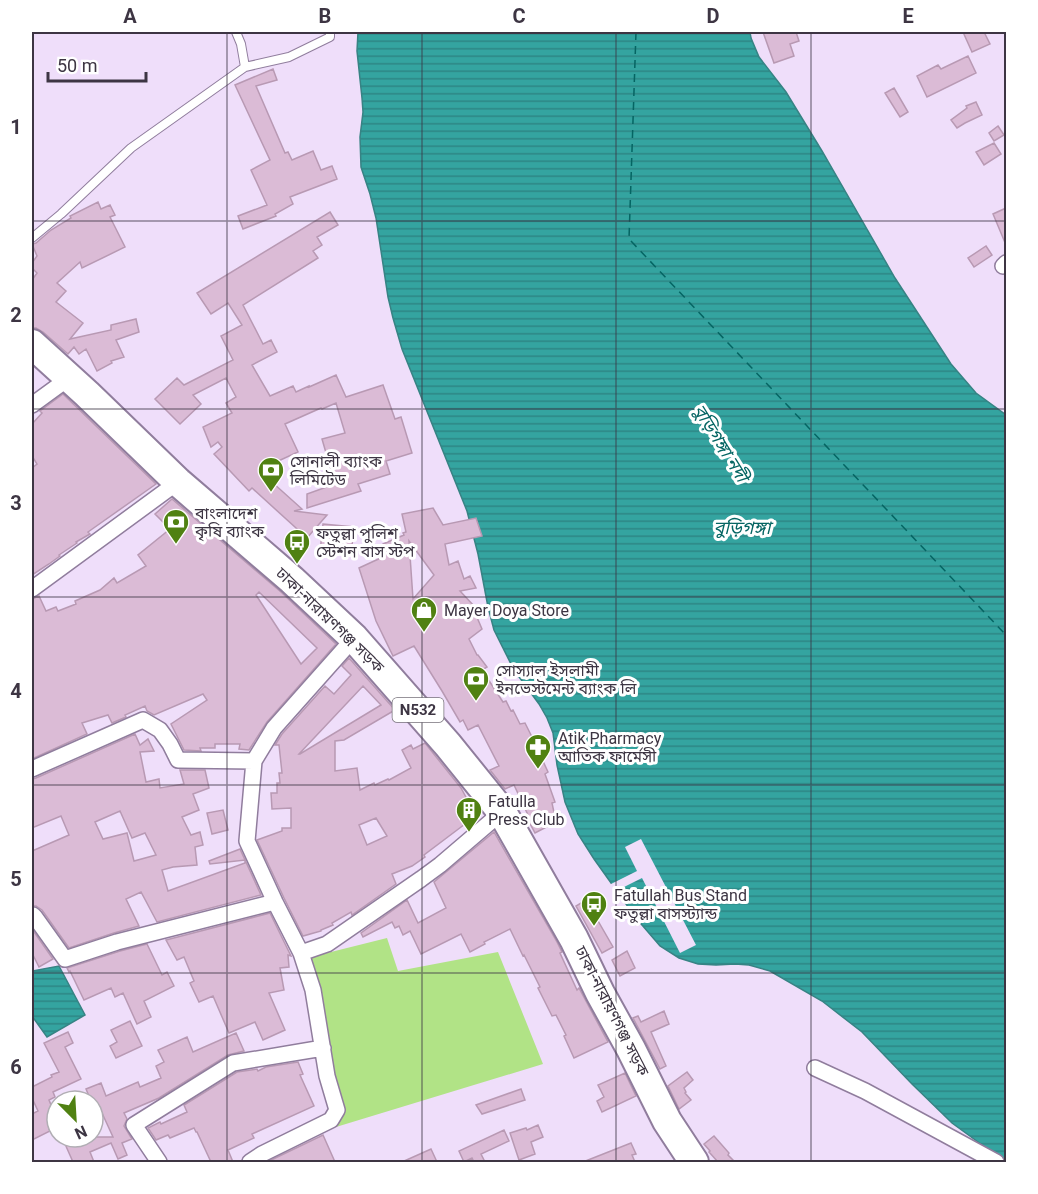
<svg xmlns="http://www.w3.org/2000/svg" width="1038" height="1194" font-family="Roboto,'Noto Sans Bengali',sans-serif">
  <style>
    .green { fill: #b1e386 }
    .water { fill: url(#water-rules); stroke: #378384; stroke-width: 1.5 }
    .pier { fill: #efdefa }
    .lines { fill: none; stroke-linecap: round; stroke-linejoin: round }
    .ferry { stroke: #056563; stroke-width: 1.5; stroke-dasharray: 8 6; stroke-linecap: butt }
    .building { fill: #dbbbd6; stroke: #b899b3; stroke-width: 1.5; fill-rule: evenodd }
    .lane-casing { stroke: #907d9d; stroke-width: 10 }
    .street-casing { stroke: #907d9d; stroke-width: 18 }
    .highway-casing { stroke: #907d9d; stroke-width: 32 }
    .lane { stroke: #fff; stroke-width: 8 }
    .street { stroke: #fff; stroke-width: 15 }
    .highway { stroke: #fff; stroke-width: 28 }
    .grid { fill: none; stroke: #3d3543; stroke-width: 1.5; stroke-opacity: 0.55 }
    .labels { text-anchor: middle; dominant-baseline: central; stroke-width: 6; stroke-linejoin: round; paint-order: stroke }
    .shield { fill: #fff; stroke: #77727b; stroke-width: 1.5 }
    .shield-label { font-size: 15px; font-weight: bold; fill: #3d3543 }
    .poi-label { font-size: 16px; fill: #3d3543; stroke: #fff; text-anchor: start }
    .street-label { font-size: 16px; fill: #3d3543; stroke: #fff }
    .water-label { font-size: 18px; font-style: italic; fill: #056563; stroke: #fff }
    .neatline { fill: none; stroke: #3d3543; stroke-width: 2 }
    .grid-label { font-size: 20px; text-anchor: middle; font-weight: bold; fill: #3d3543 }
  </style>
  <defs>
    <pattern id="water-rules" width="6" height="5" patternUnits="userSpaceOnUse" patternTransform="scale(1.5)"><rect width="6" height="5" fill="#34a4a0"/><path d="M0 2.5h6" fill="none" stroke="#2d8684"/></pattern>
  </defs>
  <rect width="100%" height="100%" fill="#efdefa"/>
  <path class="green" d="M387,938L398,971L498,952L543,1064L336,1127L303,959Z"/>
  <path class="water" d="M358,32H750L751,38L759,57L786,92L822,151L895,278L951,364L976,393L1006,415V1161L989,1150L952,1123L912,1084L862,1032L822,1001L770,971L749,965L735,964L716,965L698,964L679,958L660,946L636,918L594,859L578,834L565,802L557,765L553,733L547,718L539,704L514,670L494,630L488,607L478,554L467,511L402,349L393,318L388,297L376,218L370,194L361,167L360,137L363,112L362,98L357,51Z
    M59,966L85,1015L47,1037L32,1016V971Z"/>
  <path class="pier" d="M641,839L696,945L680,953L642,878L614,892L609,885L637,871L625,847Z"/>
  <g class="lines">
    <path class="ferry" d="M636,32L629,239L1006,635"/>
  </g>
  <path class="building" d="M763,32H796L799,41L790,44L794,56L774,63Z
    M963,32H984L990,44L972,52Z
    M968,56L976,73L927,97L917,76L938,65L941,69Z
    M273,69L277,80L256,86L285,153L288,152L292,160L313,151L321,170L332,166L337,179L290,197L293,204L275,214L276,216L243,229L238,216L267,205L251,170L270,160L235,85Z
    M894,88L908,112L900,117L885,93Z
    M976,102L982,115L965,123L957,128L951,120L967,108L966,106Z
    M998,126L1004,135L994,141L989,133Z
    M994,143L1001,154L984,165L976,152Z
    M98,202L101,209L110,205L115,215L110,217L125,247L82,268L80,262L57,283L66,291L56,302L83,323L70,339L111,330V325L136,319L139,332L116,340L124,357L111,361L112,363L97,371L86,349L79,354L74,347L68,354L43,332L36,328H32V280L37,273L32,268V263L37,256L32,244L36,243L51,230L71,218L70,216Z
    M1006,208V245L993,214Z
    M330,212L338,225L317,237L322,245L313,251L318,258L243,305L263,344L271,340L277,352L252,365L270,396L293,386L296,392L309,386V387L336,375L346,397L383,385L395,419L401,417L412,453L386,461L390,474L358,484L361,491L307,508V494L335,484L322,439L345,433L336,403L322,409L321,408L285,424L298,452L274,463L263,474L302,509L294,511L327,515L307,538L252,488L249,491L214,454L222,447L218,442L211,447L203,427L232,413L226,403L236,397L226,378L193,395L201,404L180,424L155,399L177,378L184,385L233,360L221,336L242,325L228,303L211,314L197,293Z
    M986,246L992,255L974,267L968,258Z
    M63,394L156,484L88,532L90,534L76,542L77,543L59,555L60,556L49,564L32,575V468L37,464L32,456V424L42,413L40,411Z
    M172,499L281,592L336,644L267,722L249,750L239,749L240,744H215V748H200L201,751L184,750L171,724L207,700L203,694L154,715L147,711L145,706L125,715L126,717L112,723L108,715L82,723L87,734L32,759V599L39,596L46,611L56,607L58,611L76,604L75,601L100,590L114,578L117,583L146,566L138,555L170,529L155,514ZM259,592L317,648L301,664L256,595Z
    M433,508L443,525L476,518L482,536L445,544L449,565L458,561L464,579L470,576L476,588L460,591L475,607L473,608L482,629L469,639L477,655H478L487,667L482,670L503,702L506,701L511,711L513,710L520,724L525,723L543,759H542L548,772L545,774L555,802L552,803L556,822L535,833L526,816L528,815L514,785L505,789L490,770L499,766L478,725L468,730L463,720L460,722L442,691L414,646L393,656L376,621L359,568L385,556L383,544L404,535L403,533L406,532L402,514ZM409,541L434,575L413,599Z
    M323,524L354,527L351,555L320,552Z
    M349,658L395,710L344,740L335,741V771L357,768L360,790L374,783L375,785L388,779L389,780L411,768L402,750L411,745L413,749L425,743L461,788L467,799L469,798L481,812L424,855L425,857L412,866L392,874L396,884L352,915L351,912L332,923L333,925L321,930V931L303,936L284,898L257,840L282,831V828H291V808L272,809L271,793H277V783H280L279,773H282L279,745H275L282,734L325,686L334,694L351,675L342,666ZM363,686L381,705L300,754H299ZM376,818L387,836L367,845L359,825Z
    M135,734L140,745L148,739L154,751L140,752L146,782L159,779L160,788L184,784L180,770H205L209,788L193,794L199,810L182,817L191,835L200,832L203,845L195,847L197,865L173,867L162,870L168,891L245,863V860L210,864L209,861L240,849L261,895L157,922L141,892L126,899L139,926L114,933L69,948L42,910L36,906H32V851L69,835L61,816L32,828V779L36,778ZM120,811L132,838L145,833L156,855L134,861L127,833L103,839L95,822Z
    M223,810L228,830L212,834L207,813Z
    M494,832L557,942L562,952L560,953L577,990L579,988L608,1042L574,1058L564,1036L566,1035L556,1015L552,1016L538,988L540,987L524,955L523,956L510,929L484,942L485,944L470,952L461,934L421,954L410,931L403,935L399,926L395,928L392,922L363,937L361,933L407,900L418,923L446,908L434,882Z
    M586,900L613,947L602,953L576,906Z
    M270,913L291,956L288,955L289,967L280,968L284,990L269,993L285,1030L263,1040L255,1022L229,1033L213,996L199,1002L190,983L194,981L184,957L177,960L166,940Z
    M32,929L53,959L39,967L32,953Z
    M147,944L162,975L167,972L174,986L144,1001L151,1017L137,1024L123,993L115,997L111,988L84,1000L70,971L69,972L67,968L120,951Z
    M627,951L635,968L620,976L612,960Z
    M664,1011L669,1024L651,1032L666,1066L660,1069L633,1018L638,1016L641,1022Z
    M130,1021L142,1046L116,1058L110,1046L117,1042L111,1030Z
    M68,1032L73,1043L65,1047L81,1079L53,1092L55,1097L49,1100L57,1119V1125L49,1129L50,1131L32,1140V1114L38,1111L32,1098V1087L52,1077L51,1075L59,1072L44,1043Z
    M236,1033L244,1051L228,1055L159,1098L124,1113L127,1119L124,1126L132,1139L122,1143L127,1155L118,1159L111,1143L90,1152L94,1162H73L65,1144L81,1137H113L102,1113L93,1118V1101H91L86,1089L101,1083L106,1096L138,1082L140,1087L161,1078L156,1066L164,1062L158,1050L187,1037L193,1052Z
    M298,1062L303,1074L300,1075L314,1106L252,1134L254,1138L228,1150L233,1162H211L197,1132H196L194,1128L170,1138L168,1135L156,1140L148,1128L160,1122L161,1124L187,1112L184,1105L237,1072L257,1069L258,1071L266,1067Z
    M687,1072L693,1080L684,1088L686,1092L685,1093L691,1100L679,1109L668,1086Z
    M625,1073L636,1096L602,1112L597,1101L604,1097L598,1085Z
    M521,1089L525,1100L482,1114L476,1105Z
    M538,1125L543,1137L531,1142L535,1154L519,1160L510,1133L526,1128L527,1130Z
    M504,1130L509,1141L481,1154L485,1162H474L472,1158L464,1162L459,1151Z
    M323,1135L335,1162H267Z
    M714,1136L729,1153L728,1155L735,1162H718L709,1152L710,1151L704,1144Z
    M631,1143L636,1154L632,1155L635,1162H583Z
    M431,1149L437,1162H402Z"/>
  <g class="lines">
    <g class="lane-casing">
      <path id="lane" d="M236,32L241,44L245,67
        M32,238L61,214L131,148L245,67L289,57L330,37V32"/>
    </g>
    <g class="street-casing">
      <path id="street" d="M1003,266L1006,263
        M32,405L69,378
        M32,589L178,482
        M254,761L247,841L275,902L301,953
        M32,769L143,720L160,730L170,744L178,760L254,761L274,728L354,638
        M32,916L33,915L35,917L65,959L117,942L275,902
        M815,1068L865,1091L996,1162
        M159,1162L134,1125L233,1063L323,1048
        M250,1162L262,1154L331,1120L337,1110L327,1076L313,990L301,953L327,944L421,879L440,865L502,812"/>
    </g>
    <g class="highway-casing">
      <path id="highway" d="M32,344L87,394L178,482L292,580L354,638L448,745L502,812L574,939L600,993L631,1049L667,1121L694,1162"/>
    </g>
    <use href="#lane" class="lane"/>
    <use href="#street" class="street"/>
    <use href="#highway" class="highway"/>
  </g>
  <path class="grid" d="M227,32V1162M422,32V1162M616,32V1162M811,32V1162M32,221H1006M32,409H1006M32,597H1006M32,785H1006M32,973H1006"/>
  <defs>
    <g id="bank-pin" transform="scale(1.35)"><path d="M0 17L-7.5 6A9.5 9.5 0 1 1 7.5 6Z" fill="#508112" stroke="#fff"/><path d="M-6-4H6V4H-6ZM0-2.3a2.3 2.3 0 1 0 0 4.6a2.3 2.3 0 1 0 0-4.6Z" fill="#fff"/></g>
    <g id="bus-pin" transform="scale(1.35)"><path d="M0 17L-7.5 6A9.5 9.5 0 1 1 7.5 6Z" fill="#508112" stroke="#fff"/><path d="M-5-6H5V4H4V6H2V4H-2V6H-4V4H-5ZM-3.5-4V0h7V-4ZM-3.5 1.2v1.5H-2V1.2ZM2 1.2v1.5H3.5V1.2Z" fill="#fff"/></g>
    <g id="shop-pin" transform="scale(1.35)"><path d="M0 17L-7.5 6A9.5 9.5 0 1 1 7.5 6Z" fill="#508112" stroke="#fff"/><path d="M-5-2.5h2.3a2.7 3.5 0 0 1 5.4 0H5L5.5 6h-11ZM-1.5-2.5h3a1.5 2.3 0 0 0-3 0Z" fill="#fff"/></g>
    <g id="pharmacy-pin" transform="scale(1.35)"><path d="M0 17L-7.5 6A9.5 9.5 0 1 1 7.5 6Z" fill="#508112" stroke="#fff"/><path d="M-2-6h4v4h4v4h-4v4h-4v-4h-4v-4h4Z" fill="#fff"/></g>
    <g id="building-pin" transform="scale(1.35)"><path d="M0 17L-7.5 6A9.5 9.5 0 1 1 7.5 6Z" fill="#508112" stroke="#fff"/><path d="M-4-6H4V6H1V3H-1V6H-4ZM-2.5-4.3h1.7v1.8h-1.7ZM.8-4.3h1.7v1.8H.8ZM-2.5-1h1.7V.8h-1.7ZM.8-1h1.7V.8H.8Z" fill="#fff"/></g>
  </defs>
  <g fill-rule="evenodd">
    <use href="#bank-pin" x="271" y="470"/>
    <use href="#bank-pin" x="176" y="522"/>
    <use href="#bus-pin" x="297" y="542"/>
    <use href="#shop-pin" x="424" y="610"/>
    <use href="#bank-pin" x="476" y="679"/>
    <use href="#pharmacy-pin" x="538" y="747"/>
    <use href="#building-pin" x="469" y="810"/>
    <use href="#bus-pin" x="594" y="904"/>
  </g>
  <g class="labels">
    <rect class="shield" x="392.5" y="698" width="51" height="24" rx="4.5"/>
    <g class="shield-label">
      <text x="418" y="710">N532</text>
    </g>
    <g class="poi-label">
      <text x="290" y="461">সোনালী ব্যাংক<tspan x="290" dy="18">লিমিটেড</tspan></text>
      <text x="195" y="513">বাংলাদেশ<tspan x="195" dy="18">কৃষি ব্যাংক</tspan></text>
      <text x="316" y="533">ফতুল্লা পুলিশ<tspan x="316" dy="18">স্টেশন বাস স্টপ</tspan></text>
      <text x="444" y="610">Mayer Doya Store</text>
      <text x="496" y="670">সোস্যাল ইসলামী<tspan x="496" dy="18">ইনভেস্টমেন্ট ব্যাংক লি</tspan></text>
      <text x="558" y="738">Atik Pharmacy<tspan x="558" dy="18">আতিক ফার্মেসী</tspan></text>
      <text x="488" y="801">Fatulla<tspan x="488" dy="18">Press Club</tspan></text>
      <text x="614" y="895">Fatullah Bus Stand<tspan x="614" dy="18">ফতুল্লা বাসস্ট্যান্ড</tspan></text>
    </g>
    <g class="street-label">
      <text transform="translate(330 620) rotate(44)">ঢাকা-নারায়ণগঞ্জ সড়ক</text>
      <text transform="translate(612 1011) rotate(63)">ঢাকা-নারায়ণগঞ্জ সড়ক</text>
    </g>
    <g class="water-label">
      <text transform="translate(721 443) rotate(58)">বুড়িগঙ্গা নদী</text>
      <text x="742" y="527">বুড়িগঙ্গা</text>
    </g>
  </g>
  <rect width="1038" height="1194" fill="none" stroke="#ffffff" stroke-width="66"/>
  <g transform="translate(75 1119) rotate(156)"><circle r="28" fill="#ffffff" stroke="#b1aeb4" stroke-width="1.5"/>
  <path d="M0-4.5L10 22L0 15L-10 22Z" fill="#508112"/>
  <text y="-9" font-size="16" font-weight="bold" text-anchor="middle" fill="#3d3543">N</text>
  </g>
  <path d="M48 72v9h98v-9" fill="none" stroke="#3d3543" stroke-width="3"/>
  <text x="57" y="72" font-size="18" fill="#3d3543" stroke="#ffffff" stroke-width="4.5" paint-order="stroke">50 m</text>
  <rect x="33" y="33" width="972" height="1128" class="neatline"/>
  <g class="grid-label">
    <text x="130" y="23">A</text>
    <text x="325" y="23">B</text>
    <text x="519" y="23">C</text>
    <text x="713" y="23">D</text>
    <text x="908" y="23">E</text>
    <text x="16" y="134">1</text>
    <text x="16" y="322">2</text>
    <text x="16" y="510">3</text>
    <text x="16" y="698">4</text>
    <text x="16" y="886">5</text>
    <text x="16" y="1074">6</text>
  </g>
</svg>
